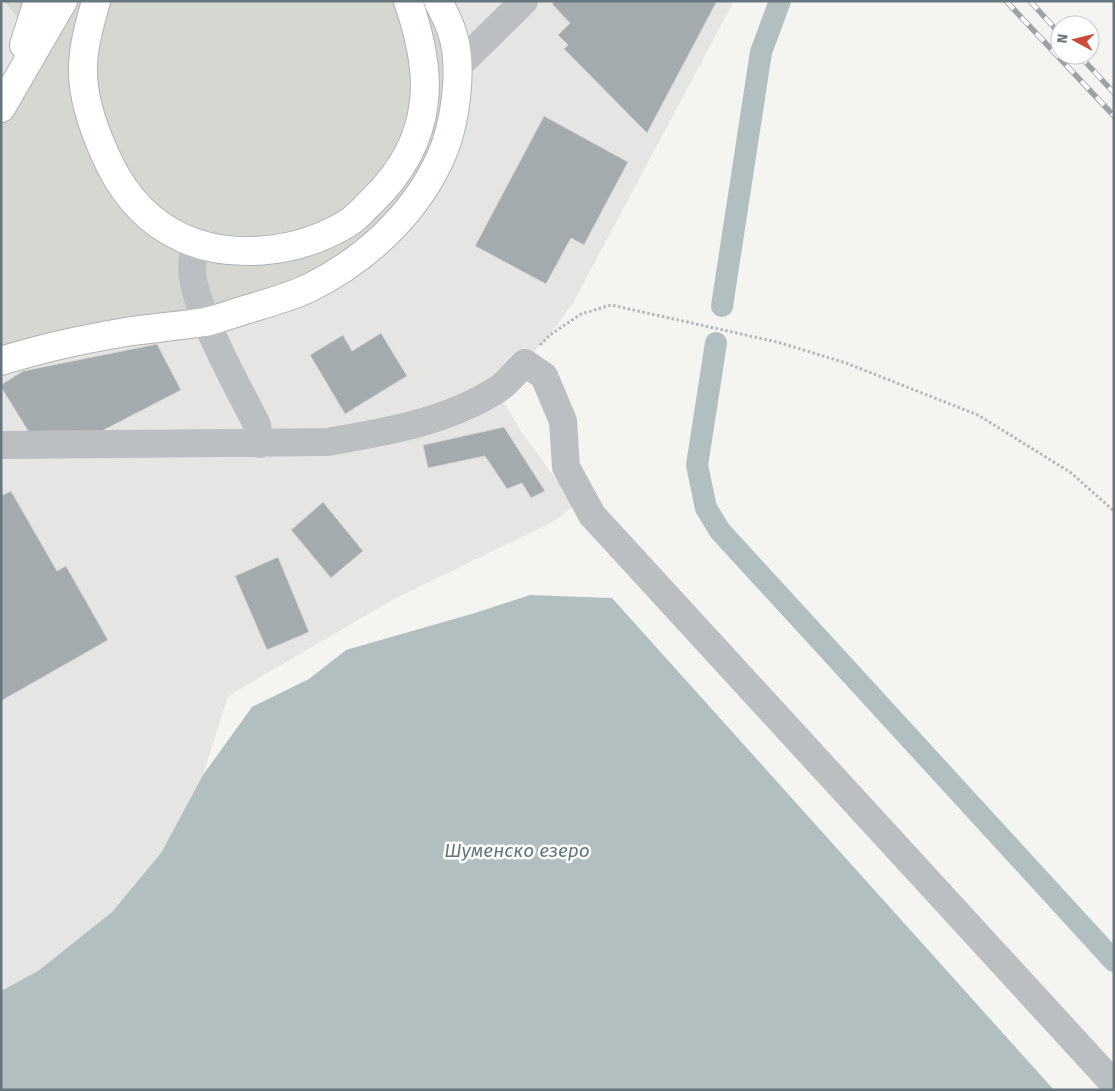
<svg xmlns="http://www.w3.org/2000/svg" width="1115" height="1091" font-family="'Fira Sans',sans-serif">
  <style>
    .built { fill: #e5e5e4 }
    .green { fill: #d4d8d1 }
    .water { fill: #b2bfc1 }
    .lines { fill: none; stroke-linecap: round; stroke-linejoin: round }
    .canal { stroke: #b2bfc1; stroke-width: 22 }
    .building { fill: #a3abaf; stroke: #d5d5d4 }
    .major-casing { stroke: #adb2b4; stroke-width: 30 }
    .path { stroke: #b5b8ba; stroke-width: 3; stroke-dasharray: 2.5 2.5; stroke-linecap: butt }
    .minor { stroke: #bbbfc2; stroke-width: 28 }
    .major { stroke: #fff; stroke-width: 28 }
    .rail-casing { stroke: #9ca2a6; stroke-width: 5.5 }
    .rail { stroke: #fff; stroke-width: 4; stroke-dasharray: 11; stroke-linecap: butt }
    .labels { text-anchor: middle; dominant-baseline: central; stroke-width: 5; stroke-linejoin: round; paint-order: stroke }
    .water-label { font-size: 19px; font-style: italic; fill: #63777b; stroke: #fff }
  </style>
  <rect width="100%" height="100%" fill="#f4f4f1"/>
  <path class="built" d="M1,1H4L29,32L1,93Z
    M63,1H734L573,303L550,335L498,391L520,430L575,505L553,522L394,599L228,696L203,775L161,853L112,912L38,971L1,991V108Z"/>
  <path class="green" d="M4,1H438L452,33L431,179L309,288L1,361V93L29,32Z"/>
  <path class="water" d="M530,595L612,598L1054,1090H1V991L38,971L112,912L161,853L203,775L252,707L309,679L346,650L475,613Z"/>
  <g class="lines">
    <path class="canal" d="M722,306L761,52L780,1
      M716,343L697,465L706,508L720,531L1114,961"/>
  </g>
  <path class="building" d="M555,1H717L647,133L564,49L568,45L558,35L570,23L552,4Z
    M544,116L628,162L584,245L571,238L546,284L475,246Z
    M381,333L407,376L345,414L310,355L343,335L352,351Z
    M157,344L181,390L100,432L30,434L1,387V385L23,371Z
    M504,427L545,491L531,498L522,483L507,489L485,456L428,468L423,445Z
    M11,491L57,571L66,566L108,640L1,701V496Z
    M323,502L363,551L331,578L291,530Z
    M278,557L309,632L267,650L235,576Z"/>
  <g class="lines">
    <g class="major-casing">
      <path id="major" d="M96,1C90,23 83,46 83,68C82,97 93,127 104,152C118,185 139,214 171,232C225,263 300,254 351,221C359,215 366,207 373,200C400,174 420,140 424,101C428,68 419,33 408,1
        M24,45L38,1
        M1,108L63,1
        M1,361C42,348 84,339 126,332C152,328 179,326 205,322C219,319 234,313 248,309C268,303 290,297 309,288C364,261 413,216 439,161C455,128 464,68 452,32C449,22 443,11 438,1"/>
    </g>
    <path class="path" d="M540,345L550,335L581,314L611,305L777,342L846,363L978,415L1070,472L1114,511"/>
    <path class="minor" d="M457,67L524,1
      M199,244C197,249 194,254 193,258C184,294 240,390 257,425L260,444
      M1,445L327,442C386,432 447,422 498,389C508,383 516,371 525,363L544,376L563,421L566,467L592,515L1114,1084"/>
    <use href="#major" class="major"/>
    <g class="rail-casing">
      <path id="rail" d="M1006,1L1114,116
        M1030,1L1060,34
        M1079,55L1114,93"/>
    </g>
    <use href="#rail" class="rail"/>
  </g>
  <g class="labels">
    <g class="water-label">
      <text x="517" y="850">Шуменско езеро</text>
    </g>
  </g>
  <rect width="1115" height="1091" fill="none" stroke="#67767e" stroke-width="5"/>
  <g transform="translate(1075 40) rotate(277)"><circle r="24" fill="#ffffff" stroke="#c2c8cb"/>
  <path d="M0-4L9 19L0 12L-9 19Z" fill="#cd4c38"/>
  <text y="-8" font-size="14" font-weight="bold" text-anchor="middle" fill="#67767e">N</text>
  </g>
</svg>
